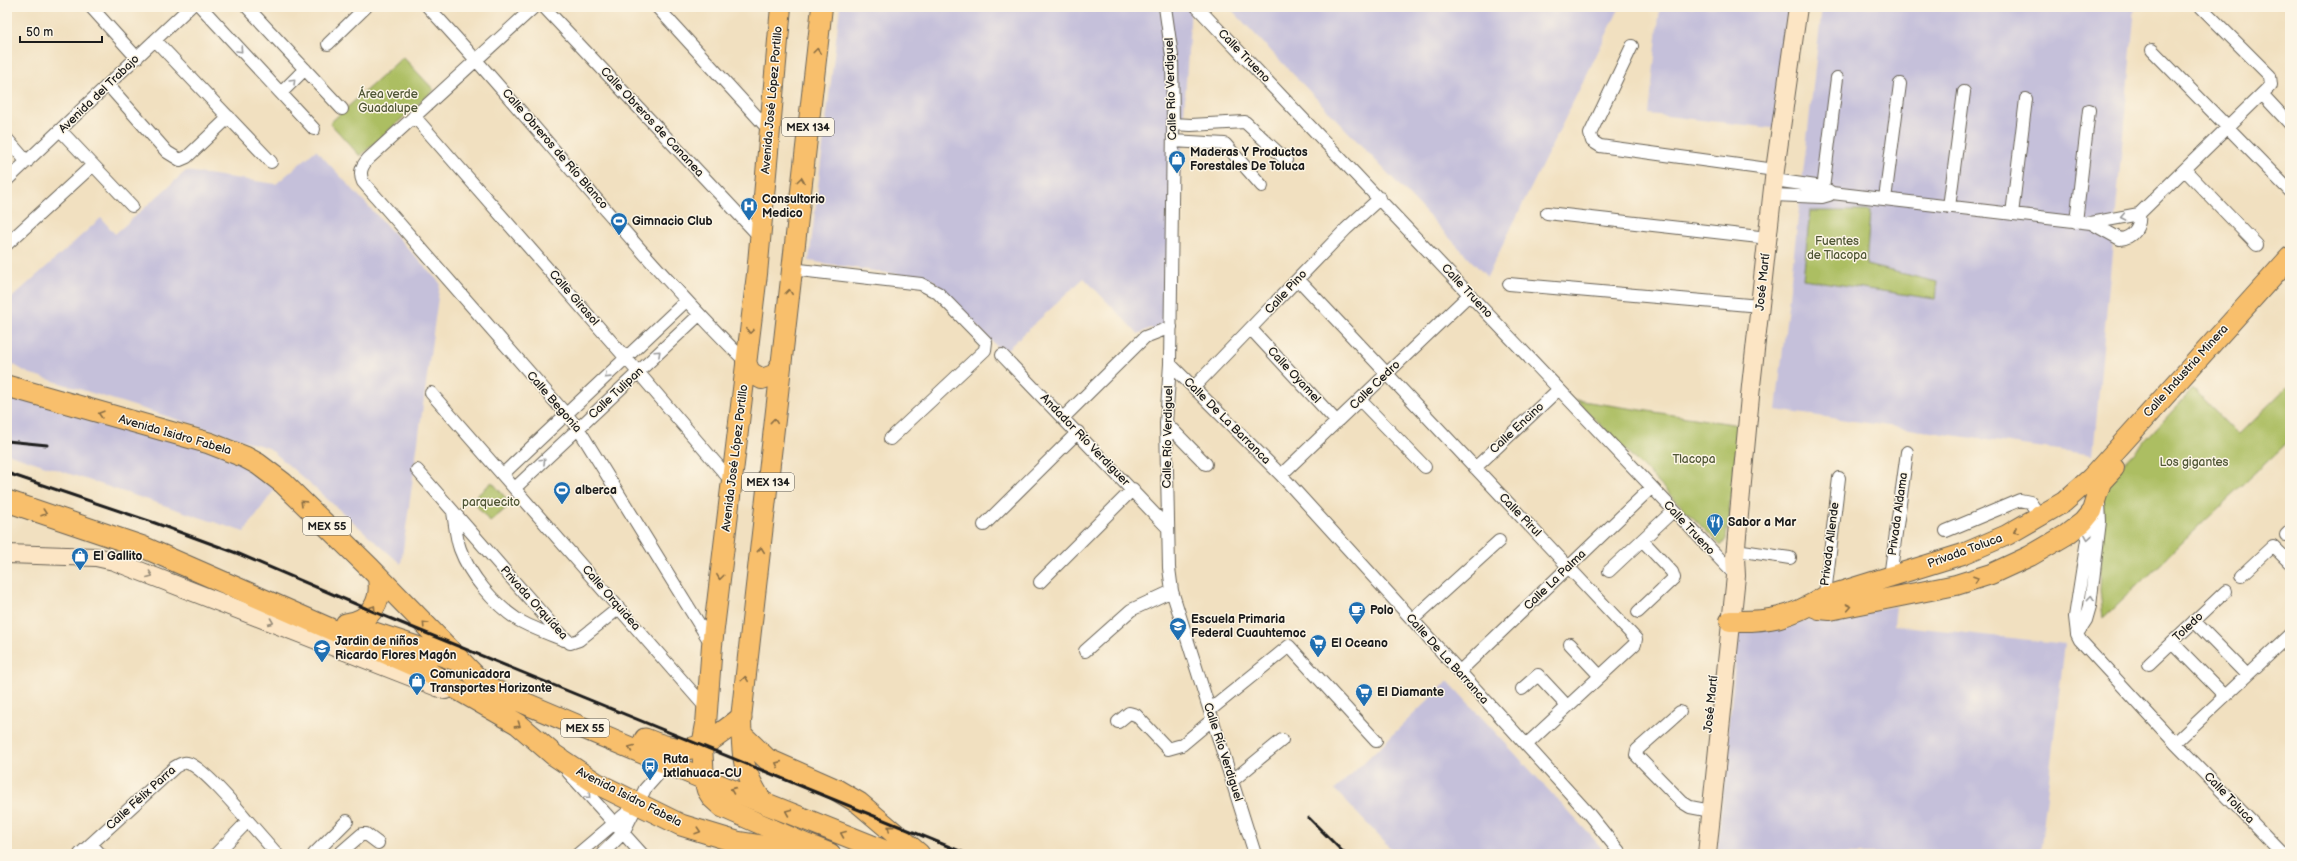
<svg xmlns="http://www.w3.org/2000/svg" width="2297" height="861" font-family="'Balsamiq Sans',sans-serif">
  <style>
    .industrial { fill: #c5c0da }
    .green { fill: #acbe62; stroke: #646d3f }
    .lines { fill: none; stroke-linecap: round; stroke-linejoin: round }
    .minor-casing { stroke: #676155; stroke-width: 14 }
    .secondary-casing { stroke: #676155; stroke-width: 20 }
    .primary-casing { stroke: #676155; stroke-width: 22 }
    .trunk-casing { stroke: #676155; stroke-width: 23 }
    .minor { stroke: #fff; stroke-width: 12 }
    .secondary { stroke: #fce5c4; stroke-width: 18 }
    .primary { stroke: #f8bf6c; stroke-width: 20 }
    .trunk { stroke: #f8bf6c; stroke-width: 21 }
    .rail { stroke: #1c1c1c; stroke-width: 3 }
    .oneway { stroke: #999 }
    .oneway2 { stroke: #8a6e44 }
    .oneway3 { stroke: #978b78 }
    .labels { text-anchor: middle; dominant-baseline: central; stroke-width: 3; stroke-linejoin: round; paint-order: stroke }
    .shield { fill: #fcf5e5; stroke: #5f5d58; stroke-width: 1 }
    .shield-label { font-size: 11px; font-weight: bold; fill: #1c1c1c }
    .street-label { font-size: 12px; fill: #1c1c1c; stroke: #fcf5e5 }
    .park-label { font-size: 12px; fill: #4e5534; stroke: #fcf5e5 }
    .poi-label { font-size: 12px; font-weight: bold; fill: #1c1c1c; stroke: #fcf5e5; text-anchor: start }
  </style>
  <rect width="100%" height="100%" fill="#fcf5e5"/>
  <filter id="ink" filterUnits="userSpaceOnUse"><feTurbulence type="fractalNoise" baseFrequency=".025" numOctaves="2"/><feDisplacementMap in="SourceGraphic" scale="8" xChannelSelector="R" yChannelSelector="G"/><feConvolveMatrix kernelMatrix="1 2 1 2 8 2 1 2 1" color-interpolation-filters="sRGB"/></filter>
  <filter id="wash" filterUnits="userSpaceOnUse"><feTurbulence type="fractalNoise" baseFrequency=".012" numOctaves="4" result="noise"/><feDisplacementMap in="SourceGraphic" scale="16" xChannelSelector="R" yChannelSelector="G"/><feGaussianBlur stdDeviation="0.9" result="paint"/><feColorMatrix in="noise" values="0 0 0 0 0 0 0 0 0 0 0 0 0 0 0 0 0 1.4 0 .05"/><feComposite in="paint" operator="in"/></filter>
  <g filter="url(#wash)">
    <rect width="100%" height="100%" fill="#f1e0c0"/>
    <path class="industrial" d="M840,7H1191L1169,340L1151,328L1138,334L1084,278L1003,353L933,280L809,261Z
      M1229,7H1620L1487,277Z
      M1660,7H1797L1780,129L1649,114Z
      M1822,7H2135L2093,455L1776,410Z
      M316,150L440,283L401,564L269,448L28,373L7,361V302L101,218L115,234L186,171L276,184Z
      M7,394L234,454L277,486L244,532L7,453Z
      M1896,606L1894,625L2065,644L2040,854H1717L1738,632Z
      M1448,681L1590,835L1607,854H1396L1335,790Z"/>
    <path class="green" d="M403,57L434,90L360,156L330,123Z
      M1810,211H1870L1866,265L1937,282L1935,299L1803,279Z
      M2290,384V440L2103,618L2100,591L2104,484L2193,389L2238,435Z
      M1576,400L1739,425L1726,539L1721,546Z
      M492,482L511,504L490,522L472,500Z"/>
  </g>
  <g filter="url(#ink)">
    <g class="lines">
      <g class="minor-casing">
        <path id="minor" d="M91,7L137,58
          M201,7L314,129
          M247,7L342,109
          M428,7C536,123 633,250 746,362
          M534,7L368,159C361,167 359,173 363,182L578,428L712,645
          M544,7L759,236
          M657,7L770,131
          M1165,7L1172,56L1173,124L1170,364L1166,423L1169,568L1172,591L1255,854
          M1197,7L1736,576
          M155,40L271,162
          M328,44L366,7
          M1632,46L1590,134L1592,141L1600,146L1775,170
          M2152,50L2290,191
          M108,85L167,152L180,160L187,157L229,117
          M281,93L305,69
          M2263,95L2290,124
          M414,116L638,372L732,482
          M1173,124L1191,125L1245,122L1286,160
          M60,130L132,206
          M7,139L27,162
          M1173,141L1225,144L1262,186
          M2185,170L2257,245
          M7,180L190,7
          M1774,180L1823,187L1832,193L2091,223L2139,214C2141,227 2132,238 2120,239L2091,223
          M1773,195L1822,197L1829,195
          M1822,197L1837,78
          M1885,199L1900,84
          M1949,207L1964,92
          M1547,213L1768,238
          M2012,214L2026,99
          M2139,214L2271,85L2270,76L2201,7
          M2076,222L2089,110
          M7,244L93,165
          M791,269L921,284L938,293L986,342L985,350L890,439
          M1298,279L1636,639L1635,644L1526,745
          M1509,284L1760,306
          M1251,329L1337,422
          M1002,355L1167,527
          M1170,364L1281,475L1588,813L1621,854
          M1194,387L1346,229L1380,198
          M431,393L707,709
          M1360,400L1425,467
          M1063,418L1145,337L1171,327
          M1166,423L1206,464
          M1475,468L1559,389
          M417,470L554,627L570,643
          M503,474L686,301
          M1281,475L1470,294
          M515,488L699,315
          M453,512C455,524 456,538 460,549C470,576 494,604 518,620C532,628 549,634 564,640
          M2091,514L2075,617L2077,634L2080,640L2175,743L2283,854
          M984,525L1078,432
          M1946,531L2020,500L2030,502L2041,518
          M2286,535L2290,531
          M1736,550L1790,558
          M1609,571L1673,511
          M2241,576L2273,546L2290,563
          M1890,577L1907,452
          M1040,582L1133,489
          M1824,602L1839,478
          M1638,612L1674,578L1672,572L1642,540
          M1412,620L1499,541
          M2194,621L2247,675
          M2077,634L2086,620L2090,606L2100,521L2099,503
          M2172,642L2225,696
          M570,643L579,640L619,608
          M1570,644L1600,676
          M1085,651L1131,610L1172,591
          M2149,664L2226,591
          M1459,672L1651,488
          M1522,689L1538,675L1567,706
          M1210,710L1289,646L1376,741
          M1680,712L1637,750L1636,755L1682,802L1690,807L1711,811
          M1118,722L1129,713L1136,715L1168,749L1182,745L1213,719
          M2175,743L2290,635
          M568,772L642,854
          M1232,781L1282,740
          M248,821L277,854
          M91,844L100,854
          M80,854L175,767C179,765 183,762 187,763C201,765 238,809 248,821L216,854
          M314,854L347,821
          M339,854L362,834H366L378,843
          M578,854L637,804
          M602,854L623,833L645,789L670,761"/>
      </g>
      <g class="secondary-casing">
        <path id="secondary" d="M7,554L96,557L114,561L445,690
          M1707,854L1736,576L1735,557L1751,386L1775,170L1798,7"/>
      </g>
      <g class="primary-casing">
        <path id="primary" d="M781,7L757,274L712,645L706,724L702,746L704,779L707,790L712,798L722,807L810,846
          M746,362L750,372L762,379L776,374L780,365
          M1812,606L1819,609L1830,610L1956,585L1991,574L2030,556L2066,535L2083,522L2092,511L2101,482L2114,468
          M1730,621C1769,622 1790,618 1824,597L1963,554L2007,535L2064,502L2091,478L2290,257
          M762,801C741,768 742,756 741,718L822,7"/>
      </g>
      <g class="trunk-casing">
        <path id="trunk" d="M7,386L209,443L245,457L258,464L283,483L370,568L480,681L489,688L704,779L892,854
          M7,501L143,547L424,670L518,724L554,755L596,783L681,825L737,842L775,848L810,846L830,854
          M346,624C372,621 383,600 378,576
          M350,625L459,661
          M741,734L767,759L835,789L859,803L919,854
          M645,739C692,759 703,747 741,718"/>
      </g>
      <use href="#minor" class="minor"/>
      <use href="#secondary" class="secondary"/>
      <use href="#primary" class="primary"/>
      <use href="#trunk" class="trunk"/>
      <path class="rail" d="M7,441L47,445
        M7,473L155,523L239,554L372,611L967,854
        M1309,818L1345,854"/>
    </g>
    <defs><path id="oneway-chevron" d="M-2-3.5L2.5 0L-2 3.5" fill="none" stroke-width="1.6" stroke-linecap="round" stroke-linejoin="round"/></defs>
    <g class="oneway">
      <use href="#oneway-chevron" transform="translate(240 50) rotate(47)"/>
      <use href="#oneway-chevron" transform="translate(293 81) rotate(-45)"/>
      <use href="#oneway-chevron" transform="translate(2123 217) rotate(169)"/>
      <use href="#oneway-chevron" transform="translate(658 353) rotate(-43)"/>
      <use href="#oneway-chevron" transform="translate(607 376) rotate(136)"/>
      <use href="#oneway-chevron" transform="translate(543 461) rotate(-43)"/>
      <use href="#oneway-chevron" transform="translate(2088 537) rotate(99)"/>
      <use href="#oneway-chevron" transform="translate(2091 598) rotate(-84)"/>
      <use href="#oneway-chevron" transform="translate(588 796) rotate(48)"/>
    </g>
    <g class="oneway2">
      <use href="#oneway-chevron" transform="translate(817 51) rotate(-83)"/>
      <use href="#oneway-chevron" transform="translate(801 180) rotate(-83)"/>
      <use href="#oneway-chevron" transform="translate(789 292) rotate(-83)"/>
      <use href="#oneway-chevron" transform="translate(750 331) rotate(97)"/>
      <use href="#oneway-chevron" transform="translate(101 414) rotate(-164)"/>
      <use href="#oneway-chevron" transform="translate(774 421) rotate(-84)"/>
      <use href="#oneway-chevron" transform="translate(303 503) rotate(-136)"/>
      <use href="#oneway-chevron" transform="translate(44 513) rotate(19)"/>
      <use href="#oneway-chevron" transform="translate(2016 531) rotate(153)"/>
      <use href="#oneway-chevron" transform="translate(761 550) rotate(-84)"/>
      <use href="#oneway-chevron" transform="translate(720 577) rotate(97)"/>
      <use href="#oneway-chevron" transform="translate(1976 579) rotate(-19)"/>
      <use href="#oneway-chevron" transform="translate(1849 607) rotate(-11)"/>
      <use href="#oneway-chevron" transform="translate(373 608) rotate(-57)"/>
      <use href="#oneway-chevron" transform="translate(425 624) rotate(-133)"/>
      <use href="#oneway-chevron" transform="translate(745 679) rotate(-83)"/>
      <use href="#oneway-chevron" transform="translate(518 725) rotate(33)"/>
      <use href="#oneway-chevron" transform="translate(631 748) rotate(-157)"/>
      <use href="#oneway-chevron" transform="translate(778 764) rotate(-156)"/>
      <use href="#oneway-chevron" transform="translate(733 790) rotate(-158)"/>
      <use href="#oneway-chevron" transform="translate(788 812) rotate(-157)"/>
      <use href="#oneway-chevron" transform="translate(890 828) rotate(-139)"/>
      <use href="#oneway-chevron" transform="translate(698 831) rotate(18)"/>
      <use href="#oneway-chevron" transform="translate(843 834) rotate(-158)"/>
    </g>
    <g class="oneway3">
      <use href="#oneway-chevron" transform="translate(150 575) rotate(21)"/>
      <use href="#oneway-chevron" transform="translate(271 622) rotate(21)"/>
    </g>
  </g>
  <defs>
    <g id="shop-pin" transform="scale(0.9)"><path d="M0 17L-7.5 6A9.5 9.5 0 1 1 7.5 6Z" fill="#1f6fb2" stroke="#fcf5e5"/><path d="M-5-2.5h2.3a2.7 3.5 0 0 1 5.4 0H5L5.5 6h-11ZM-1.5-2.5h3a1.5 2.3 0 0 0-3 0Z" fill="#fff"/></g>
    <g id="hospital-pin" transform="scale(0.9)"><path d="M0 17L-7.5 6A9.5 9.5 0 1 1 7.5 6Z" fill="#1f6fb2" stroke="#fcf5e5"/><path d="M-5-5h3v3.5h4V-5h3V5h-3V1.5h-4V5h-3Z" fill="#fff"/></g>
    <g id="stadium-pin" transform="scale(0.9)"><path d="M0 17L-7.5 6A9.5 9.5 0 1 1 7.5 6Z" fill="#1f6fb2" stroke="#fcf5e5"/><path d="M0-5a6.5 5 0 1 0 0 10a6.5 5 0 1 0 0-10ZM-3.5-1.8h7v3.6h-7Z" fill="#fff"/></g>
    <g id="restaurant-pin" transform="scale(0.9)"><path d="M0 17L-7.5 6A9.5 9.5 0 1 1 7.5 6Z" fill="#1f6fb2" stroke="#fcf5e5"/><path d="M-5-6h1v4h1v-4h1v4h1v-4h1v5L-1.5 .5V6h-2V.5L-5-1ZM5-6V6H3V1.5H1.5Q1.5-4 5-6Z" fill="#fff"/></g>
    <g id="cafe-pin" transform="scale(0.9)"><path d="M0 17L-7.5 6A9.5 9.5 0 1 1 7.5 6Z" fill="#1f6fb2" stroke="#fcf5e5"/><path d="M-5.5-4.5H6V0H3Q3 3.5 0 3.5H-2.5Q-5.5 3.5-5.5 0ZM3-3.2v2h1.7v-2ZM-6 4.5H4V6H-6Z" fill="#fff"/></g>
    <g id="school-pin" transform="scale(0.9)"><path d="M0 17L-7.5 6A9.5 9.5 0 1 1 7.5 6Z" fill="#1f6fb2" stroke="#fcf5e5"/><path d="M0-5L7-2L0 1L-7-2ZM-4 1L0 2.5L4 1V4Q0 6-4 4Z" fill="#fff"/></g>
    <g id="supermarket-pin" transform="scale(0.9)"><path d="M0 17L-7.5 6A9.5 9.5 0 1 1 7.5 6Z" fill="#1f6fb2" stroke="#fcf5e5"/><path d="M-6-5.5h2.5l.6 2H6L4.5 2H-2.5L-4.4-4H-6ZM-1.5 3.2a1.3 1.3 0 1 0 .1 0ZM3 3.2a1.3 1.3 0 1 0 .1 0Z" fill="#fff"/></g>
    <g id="bus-pin" transform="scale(0.9)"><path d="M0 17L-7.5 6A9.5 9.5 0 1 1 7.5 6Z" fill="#1f6fb2" stroke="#fcf5e5"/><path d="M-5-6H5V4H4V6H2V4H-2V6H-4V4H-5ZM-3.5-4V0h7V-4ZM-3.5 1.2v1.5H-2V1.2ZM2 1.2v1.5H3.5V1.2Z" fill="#fff"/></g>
  </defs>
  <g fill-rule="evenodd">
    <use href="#shop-pin" x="1177" y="159"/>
    <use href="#hospital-pin" x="749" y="206"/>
    <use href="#stadium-pin" x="619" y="221"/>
    <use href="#stadium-pin" x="562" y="490"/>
    <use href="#restaurant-pin" x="1715" y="522"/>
    <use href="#shop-pin" x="80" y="556"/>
    <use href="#cafe-pin" x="1357" y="610"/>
    <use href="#school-pin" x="1178" y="626"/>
    <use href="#supermarket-pin" x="1318" y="643"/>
    <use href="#school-pin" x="322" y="648"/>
    <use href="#shop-pin" x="417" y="681"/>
    <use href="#supermarket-pin" x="1364" y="692"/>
    <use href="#bus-pin" x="650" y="766"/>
  </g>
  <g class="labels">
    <g class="shield">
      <rect x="782" y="118" width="52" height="18" rx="3"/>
      <rect x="742" y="473" width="52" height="18" rx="3"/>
      <rect x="303" y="517" width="48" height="18" rx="3"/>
      <rect x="561" y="719" width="48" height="18" rx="3"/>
    </g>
    <g class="shield-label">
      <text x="808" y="127">MEX 134</text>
      <text x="768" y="482">MEX 134</text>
      <text x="327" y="526">MEX 55</text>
      <text x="585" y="728">MEX 55</text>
    </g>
    <g class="street-label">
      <text transform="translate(1244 56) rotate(46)">Calle Trueno</text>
      <text transform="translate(1171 89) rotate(-92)">Calle Río Verdiguel</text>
      <text transform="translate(99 94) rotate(-44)">Avenida del Trabajo</text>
      <text transform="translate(772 100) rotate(-85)">Avenida José López Portillo</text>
      <text transform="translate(652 122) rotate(47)">Calle Obreros de Cananea</text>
      <text transform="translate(555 149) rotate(49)">Calle Obreros de Río Blanco</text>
      <text transform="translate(1763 282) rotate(-84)">José Martí</text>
      <text transform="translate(1467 291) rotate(47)">Calle Trueno</text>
      <text transform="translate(1286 292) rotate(-47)">Calle Pino</text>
      <text transform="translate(574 298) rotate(49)">Calle Girasol</text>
      <text transform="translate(2186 371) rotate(-48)">Calle Industria Minera</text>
      <text transform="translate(1294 375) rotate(47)">Calle Oyamel</text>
      <text transform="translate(1375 385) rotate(-44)">Calle Cedro</text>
      <text transform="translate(616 393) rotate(-43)">Calle Tulipan</text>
      <text transform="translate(554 402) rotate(49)">Calle Begonia</text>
      <text transform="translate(1227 421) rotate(45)">Calle De La Barranca</text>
      <text transform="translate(1517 428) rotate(-43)">Calle Encino</text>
      <text transform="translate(175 435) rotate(16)">Avenida Isidro Fabela</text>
      <text transform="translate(1168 437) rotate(-89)">Calle Río Verdiguel</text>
      <text transform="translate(1085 440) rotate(46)">Andador Río Verdiguer</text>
      <text transform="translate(735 458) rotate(-83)">Avenida José López Portillo</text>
      <text transform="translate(1898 514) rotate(-82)">Privada Aldama</text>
      <text transform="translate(1520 515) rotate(46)">Calle Pirul</text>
      <text transform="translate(1689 528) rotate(47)">Calle Trueno</text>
      <text transform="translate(1830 544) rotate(-83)">Privada Allende</text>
      <text transform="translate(1965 551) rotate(-20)">Privada Toluca</text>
      <text transform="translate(1555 580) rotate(-44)">Calle La Palma</text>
      <text transform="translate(611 598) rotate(49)">Calle Orquidea</text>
      <text transform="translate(534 603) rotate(48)">Privada Orquídea</text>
      <text transform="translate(2188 627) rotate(-43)">Toledo</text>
      <text transform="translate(1447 659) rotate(48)">Calle De La Barranca</text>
      <text transform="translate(1711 704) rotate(-84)">José Martí</text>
      <text transform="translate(1223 752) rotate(72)">Calle Río Verdiguel</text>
      <text transform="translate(629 797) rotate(27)">Avenida Isidro Fabela</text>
      <text transform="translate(141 798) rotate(-42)">Calle Félix Parra</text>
      <text transform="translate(2229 798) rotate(46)">Calle Toluca</text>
    </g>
    <g class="park-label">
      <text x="388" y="94">Área verde<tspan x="388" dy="14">Guadalupe</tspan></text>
      <text x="1837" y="241">Fuentes<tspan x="1837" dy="14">de Tlacopa</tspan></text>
      <text x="1694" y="459">Tlacopa</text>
      <text x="2194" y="462">Los gigantes</text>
      <text x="491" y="502">parquecito</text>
    </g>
    <g class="poi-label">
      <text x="1190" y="152">Maderas Y Productos<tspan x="1190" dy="14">Forestales De Toluca</tspan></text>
      <text x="762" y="199">Consultorio<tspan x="762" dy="14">Medico</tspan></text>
      <text x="632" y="221">Gimnacio Club</text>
      <text x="575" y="490">alberca</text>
      <text x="1728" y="522">Sabor a Mar</text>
      <text x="93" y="556">El Gallito</text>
      <text x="1370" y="610">Polo</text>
      <text x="1191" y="619">Escuela Primaria<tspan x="1191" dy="14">Federal Cuauhtemoc</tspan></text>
      <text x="335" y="641">Jardin de niños<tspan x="335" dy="14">Ricardo Flores Magón</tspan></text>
      <text x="1331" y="643">El Oceano</text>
      <text x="430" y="674">Comunicadora<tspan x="430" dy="14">Transportes Horizonte</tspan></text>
      <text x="1377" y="692">El Diamante</text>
      <text x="663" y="759">Ruta<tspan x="663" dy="14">Ixtlahuaca-CU</tspan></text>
    </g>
  </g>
  <rect width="2297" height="861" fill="none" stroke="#fcf5e5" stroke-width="24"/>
  <path d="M20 36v6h82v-6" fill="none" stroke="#1c1c1c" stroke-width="2"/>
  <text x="26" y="36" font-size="12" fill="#1c1c1c" stroke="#fcf5e5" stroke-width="3" paint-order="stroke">50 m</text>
</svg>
